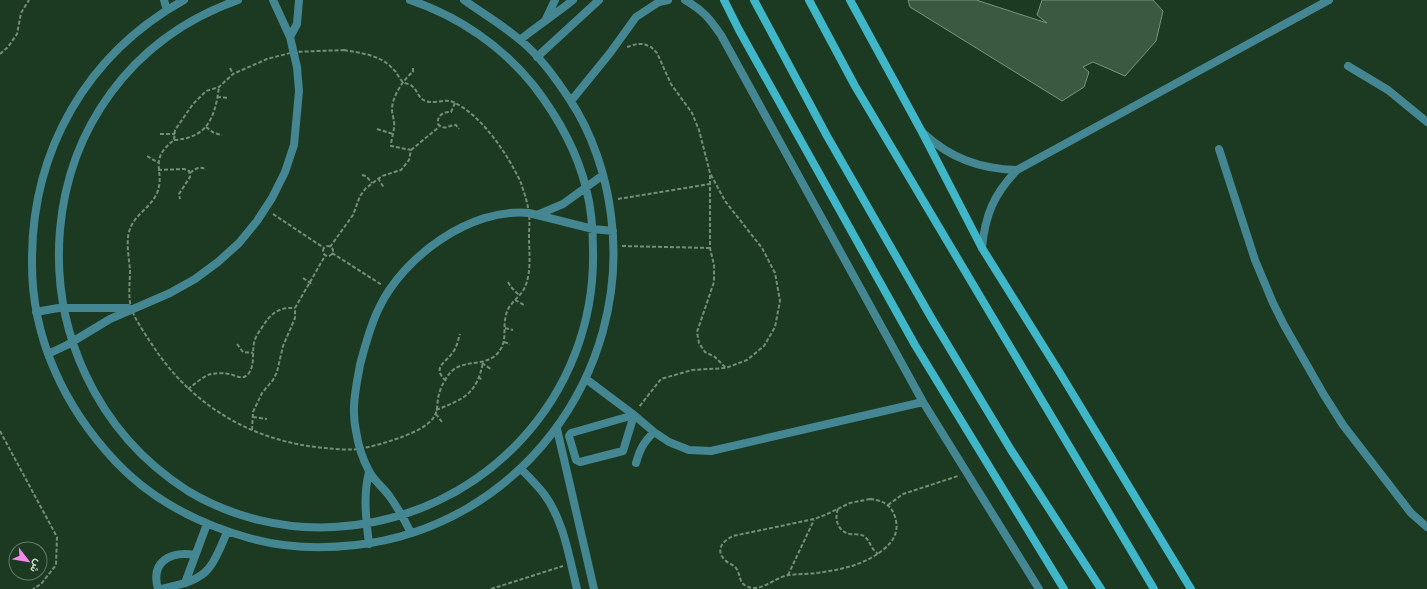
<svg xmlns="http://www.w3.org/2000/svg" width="1427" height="589" font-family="'Source Sans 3',Vazirmatn,sans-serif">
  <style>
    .building { fill: #3b5840; stroke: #75957a }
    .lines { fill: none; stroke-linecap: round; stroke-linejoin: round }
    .path { stroke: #758c79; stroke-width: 2; stroke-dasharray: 4 2; stroke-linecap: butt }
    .street { stroke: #448792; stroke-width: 8 }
    .secondary { stroke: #40b7c9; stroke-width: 8 }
  </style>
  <rect width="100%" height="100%" fill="#1c3922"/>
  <path class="building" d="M908,0H976L1047,23L1037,15L1042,0H1153L1163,11L1156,41L1125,76L1093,62L1083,67L1089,72L1084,87L1062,101L910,7Z"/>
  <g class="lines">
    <path class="path" d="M627,47L637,44H644L651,47L657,53L671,84L692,113L699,130L710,173L725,201L762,248L775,273L780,301L775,327L764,346L747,360L726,368L692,370L661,379L639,407
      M344,50C361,53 381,55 393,69C397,72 399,79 403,82C406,84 410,84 412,86C417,90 418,96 422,99C431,106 444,98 453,102C481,114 509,156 521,183C524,192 528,204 529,214C530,221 529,229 529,236C529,253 532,273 524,289C519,298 508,304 506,315C502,330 509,342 496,355C485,365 468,361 456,368C448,372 441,386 439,394C437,401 438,409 435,415C429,427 410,434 399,438C387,442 375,446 363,448C351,451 337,449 325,448C255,442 195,408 155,349C149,340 133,317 131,307C128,297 130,281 130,270C129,258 126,243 129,232C134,214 150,209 157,193C166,171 147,161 174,140L175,130L193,104L206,91L219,87L233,74L267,59L294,52Z
      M0,54L8,47L17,34L21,13L29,0
      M230,68L233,74
      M217,97L229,98
      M455,103L451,112C443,112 437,115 438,124C444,131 449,125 456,125L459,129
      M206,127L214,133L222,135
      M377,129L393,134
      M160,134H175
      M174,140C208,138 215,117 219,87
      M411,150L439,127
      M147,156L159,163
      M158,170L184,169L189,171L190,177L179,194L180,199
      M190,173C195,169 199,166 205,169
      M362,175L366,176L372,183
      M710,175V248L714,265V282L697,332L699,343L705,352L715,357L726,368
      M378,178L384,188
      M618,199L710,184
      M273,214L324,248
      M323 251a5 5 0 1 1 10 0a5 5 0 1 1-10 0Z
      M622,246L710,248
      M330,247L353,215L360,196L366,188L382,176L401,170L409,160L411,150L391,146C391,139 394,133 394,127C395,121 392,115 392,109C392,97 404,78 413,72V68
      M332,253L382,285
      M303,278L313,285
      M508,282L511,287L519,295
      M515,300L524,305
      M505,328L513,330
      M504,342L510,344
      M237,344L243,352L253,353
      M482,363L492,370
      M478,377L483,380
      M446,381C431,367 446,363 453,352C457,347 458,340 460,334
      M188,389C195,384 203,376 211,374C217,373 224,373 230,374C237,376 243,381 249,373C255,364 252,352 254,343C255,338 258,333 261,329C270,314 278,307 295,308
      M436,410C464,399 477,394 483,362
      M436,414L442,422
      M253,417L267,419
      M252,430L253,412L262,393L273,380L277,372L283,346L295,318V308L325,256
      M0,431L57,537L56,565L41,584L33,589
      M870,499C881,500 890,504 894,514C900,529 895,540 884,549C865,565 840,570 816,573C807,574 798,574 789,575C776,577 765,589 752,588C737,585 742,576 736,568C733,564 727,563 724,559C715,549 724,540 733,536L814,519L825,515L850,503Z
      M888,505L903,494L958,476
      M838,509C834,519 838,532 850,534C855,535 861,533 865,537C869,540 869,543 872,547C873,550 876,552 878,554
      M788,575L814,520
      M491,589L563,566"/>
    <path class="street" d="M164,0L167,10
      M184,0C87,54 32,150 32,260C31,337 64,407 116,462C152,500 199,524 249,538C284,548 320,549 356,545C518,527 632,375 611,215C606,175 592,133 570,100C556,79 540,56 520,40C503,25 482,13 464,0
      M238,0C18,78 0,371 188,491C231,517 284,530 334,527C482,519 597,397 593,249C593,228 591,207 586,188C577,151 557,116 534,86C502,46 458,16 410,0
      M685,0C704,11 709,18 721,35L923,402L1039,589
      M546,19L555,0
      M290,37L297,24L299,0
      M520,40C537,26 556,14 573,0
      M537,57L599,0
      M1348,66L1388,90L1427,122
      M571,101L610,53L636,17L659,2L668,0
      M923,133C950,158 980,169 1017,170
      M1219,149L1255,260L1273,303L1284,325L1324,395L1343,425L1411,513L1427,527
      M537,215L563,204L603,175
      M982,248C985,215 994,194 1017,170L1329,0
      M36,312L58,308H128
      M48,354L67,345L110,319L170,293L195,279L218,262L239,243L257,221L272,198L285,172L294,145L299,91L297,67L290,37L273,0
      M586,379L634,415L654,432L669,442L689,450L711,451L923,402
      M634,415L623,451L580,462L576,460L569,436L571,433Z
      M557,429L594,589
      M636,463C640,449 643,443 654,432
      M521,469C529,477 537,485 544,494C564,521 569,557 577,589
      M369,472C363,495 366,520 369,544
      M411,533C405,521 398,508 390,497C384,488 374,481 369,471C363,460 358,444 356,431C351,409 356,387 360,365C365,346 370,326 379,308C403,257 471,207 529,213L593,229L613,231
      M185,583L207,524
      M158,589C150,561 171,551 195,555
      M161,589C177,585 198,582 209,568C217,558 222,544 227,532"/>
    <path class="secondary" d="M724,0L739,30L915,345L1064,589
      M754,0L827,136L932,319L1011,450L1101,589
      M809,0L855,86L1154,589
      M850,0L922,132L982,248L1060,373L1191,589"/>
  </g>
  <g transform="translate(28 561) rotate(121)"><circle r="19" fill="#1c3922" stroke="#627a66"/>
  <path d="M0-3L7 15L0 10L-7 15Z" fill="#f589ee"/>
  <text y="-6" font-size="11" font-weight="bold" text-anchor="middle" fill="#cbdccd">ش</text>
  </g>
</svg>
